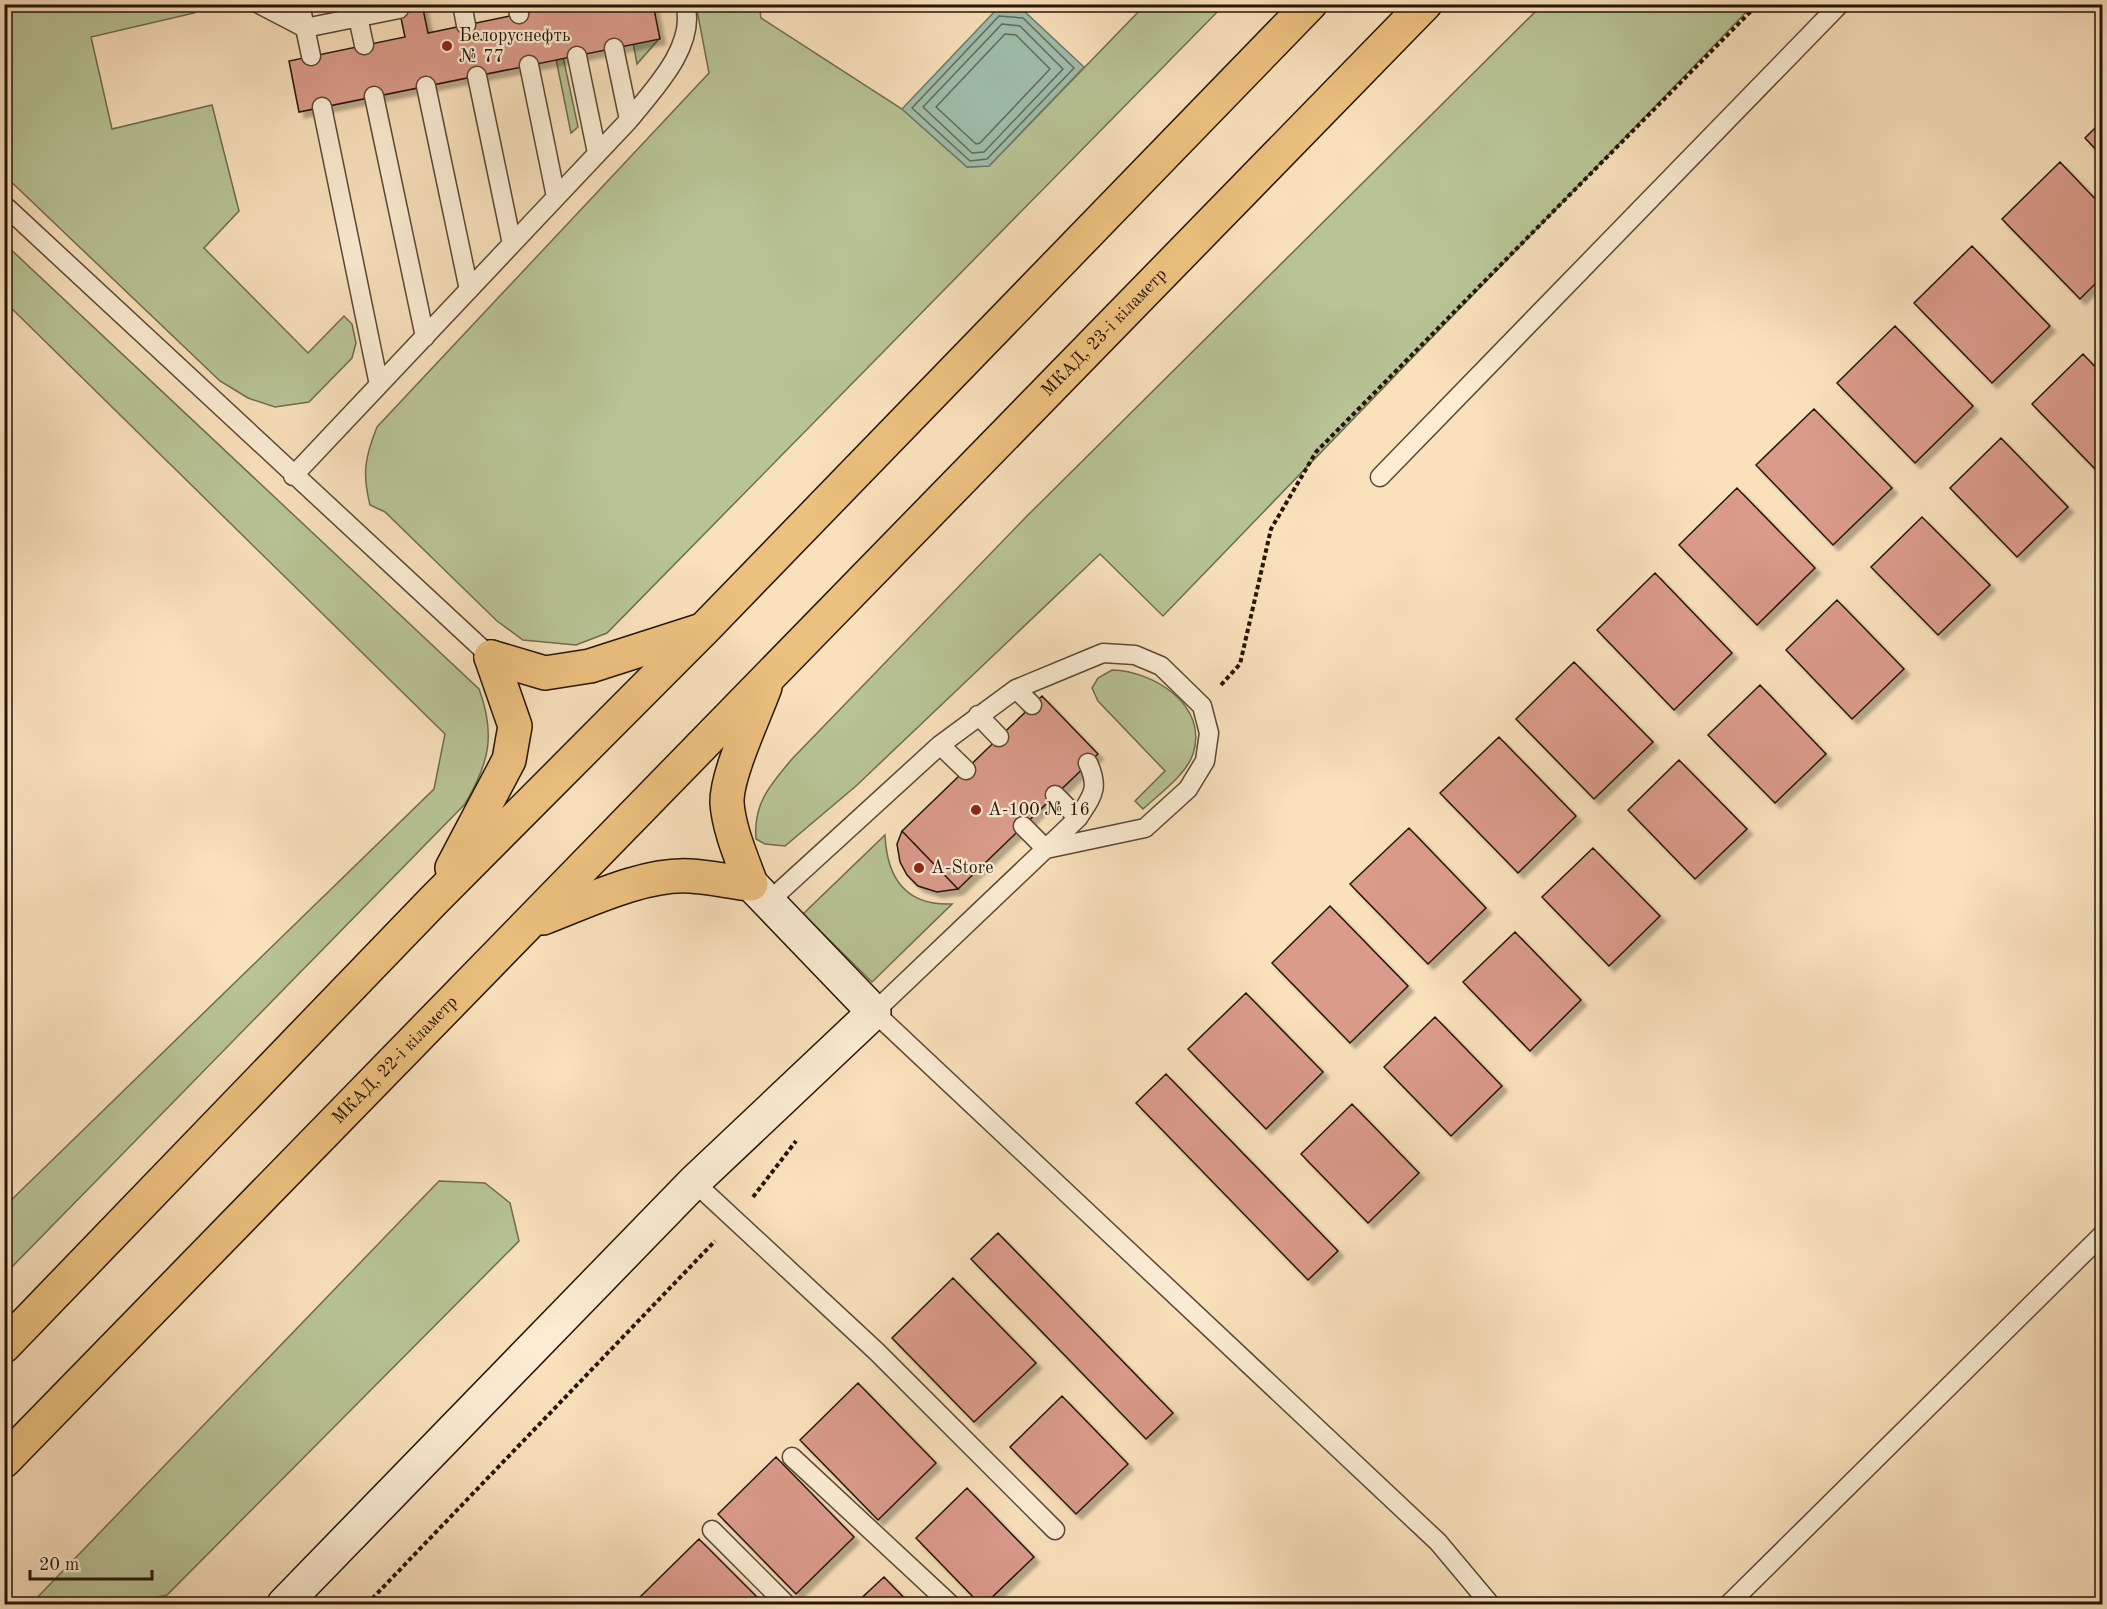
<svg xmlns="http://www.w3.org/2000/svg" width="2107" height="1609" font-family="'Old Standard TT',serif">
  <style>
    .green { fill: #b8c496; stroke: #6e6c4e; stroke-width: 1.5 }
    .water { fill: #9fbeab; stroke: #6e7a69; stroke-width: 1.5 }
    .lines { fill: none; stroke-linecap: round; stroke-linejoin: round }
    .shore { stroke: #626a59; stroke-width: 1.5 }
    .building { fill: #db9b8b; stroke: #251507; stroke-width: 1.5; filter: url(#shadow) }
    .lane-casing { stroke: #5a4834; stroke-width: 21 }
    .secondary-casing { stroke: #251507; stroke-width: 36 }
    .highway-casing { stroke: #251507; stroke-width: 36 }
    .path { stroke: #251507; stroke-width: 4; stroke-dasharray: 4.5 3; stroke-linecap: butt }
    .lane { stroke: #fbecd3; stroke-width: 18 }
    .secondary { stroke: #fbecd3; stroke-width: 33 }
    .highway { stroke: #ecc07e; stroke-width: 33 }
    .poi-dot { fill: #8f2418; stroke: #fbecd3; stroke-width: 2 }
    .labels { text-anchor: middle; dominant-baseline: central; stroke-width: 4.5; stroke-linejoin: round; paint-order: stroke }
    .poi-label { font-size: 18px; fill: #251507; stroke: #fbecd3; text-anchor: start }
    .street-label { font-size: 18px; fill: #251507; stroke: #fbecd3 }
  </style>
  <defs>
    <filter id="shadow"><feDropShadow dx="5.5" dy="5.5" stdDeviation="1.5" flood-color="#0004"/></filter>
  </defs>
  <rect width="100%" height="100%" fill="#f9e1bc"/>
  <filter id="stains"><feTurbulence type="fractalNoise" baseFrequency=".00333" numOctaves="4"/><feColorMatrix values="0 0 0 0 .2 0 0 0 0 .09 0 0 0 0 .02 0 0 0 .5 -.17"/></filter>
  <radialGradient id="worn" r=".72"><stop offset=".6" stop-color="#630" stop-opacity="0"/><stop offset="1" stop-color="#630" stop-opacity=".3"/></radialGradient>
  <path class="green" d="M4,5H190L194,13L91,37L112,129L212,105L239,211L204,248L308,353L344,316L352,324L356,343L352,358L309,402L275,407L248,398L220,381L5,176Z
    M545,5H552L578,127L571,133Z
    M626,5H651L658,40L637,64Z
    M696,5H759L761,18L902,109L967,167L989,166L1145,5H1224L607,633L576,645L523,640L497,621L385,512L370,505C362,473 365,457 377,427L709,73Z
    M1542,5H1753L1163,616L1100,554L856,786L785,846L765,844L756,839C753,804 770,785 792,759L1026,517Z
    M5,244L479,689C496,735 489,763 465,804L5,1274V1206L434,789L445,734L5,302Z
    M1112,670C1153,671 1209,705 1193,754C1186,775 1159,794 1143,809L1135,801L1165,771L1098,701L1092,688L1098,678Z
    M885,835C887,879 906,906 952,904L872,982L803,914Z
    M439,1181L485,1183L510,1203L519,1241L167,1595L126,1604H31Z"/>
  <path class="water" d="M996,10L1025,12L1084,67L989,166L967,167L902,109Z"/>
  <g class="lines">
    <path class="shore" d="M999,16L1023,18L1074,68L987,159L970,161L912,108Z
      M1002,24L1020,26L1063,69L984,152L972,153L923,107Z
      M1005,34L1016,35L1050,69L980,143L976,144L936,107Z"/>
  </g>
  <path class="building" d="M398,4H422L428,33L567,4H653L660,39L299,112L289,61L405,37Z
    M2102,121V156L2085,138Z
    M2060,162L2102,206V277L2080,299L2002,219Z
    M1972,246L2050,326L1992,383L1914,303Z
    M1895,326L1973,406L1915,463L1837,383Z
    M2083,354L2102,374V469L2099,473L2032,404Z
    M1814,409L1892,488L1833,545L1756,465Z
    M2001,438L2068,507L2017,557L1950,488Z
    M1737,488L1815,568L1757,625L1679,545Z
    M1922,517L1990,585L1938,635L1871,567Z
    M1655,573L1732,653L1674,710L1597,630Z
    M1837,600L1904,669L1852,719L1786,650Z
    M1574,662L1653,742L1594,799L1516,719Z
    M1760,685L1826,754L1775,803L1708,735Z
    M1042,696L1098,754L958,889L902,831Z
    M1499,737L1576,816L1518,873L1440,793Z
    M1679,760L1747,829L1695,879L1628,810Z
    M1409,828L1486,908L1428,964L1350,884Z
    M902,831L926,856L958,889L937,892L918,886L907,875L900,862L897,844Z
    M1593,848L1660,916L1609,966L1542,897Z
    M1330,906L1408,986L1350,1043L1272,963Z
    M1515,932L1581,1000L1530,1051L1463,982Z
    M1246,993L1323,1072L1266,1129L1188,1049Z
    M1435,1017L1502,1086L1451,1136L1384,1067Z
    M1166,1074L1338,1251L1308,1280L1136,1103Z
    M1352,1104L1419,1173L1368,1223L1301,1154Z
    M998,1233L1173,1413L1146,1439L971,1259Z
    M953,1278L1036,1363L974,1422L892,1338Z
    M858,1383L936,1463L878,1520L800,1440Z
    M1062,1396L1128,1464L1076,1514L1010,1447Z
    M776,1457L854,1537L796,1594L718,1514Z
    M967,1488L1034,1557L985,1604H980L916,1538Z
    M699,1539L764,1604H645L639,1598Z
    M884,1577L910,1604H855Z"/>
  <g class="lines">
    <g class="lane-casing">
      <path id="lane" d="M259,4L305,28L399,9
        M300,4L311,56
        M462,4L466,25
        M517,4L519,14
        M358,17L364,45
        M614,48L629,120
        M577,56L597,153
        M529,65L556,197
        M477,76L512,244
        M426,86L469,290
        M374,96L425,337
        M322,107L379,385
        M4,205L491,657
        M293,476L629,120C653,90 697,46 685,4
        M1380,477L1840,4
        M1016,689L1032,705
        M978,715L999,737
        M940,745L966,770
        M1088,763C1100,789 1092,796 1078,818L874,1012L1438,1542L1490,1604
        M1055,795L1078,818
        M767,903L940,745L1016,689L1103,653L1135,655L1161,666L1202,706L1209,733L1205,761L1188,789L1145,828L1046,849L1023,826
        M694,1182L876,1351L1055,1530
        M792,1457L950,1604
        M712,1530L786,1604
        M1729,1604L2102,1235"/>
    </g>
    <g class="secondary-casing">
      <path id="secondary" d="M284,1604L694,1182L874,1012L751,884"/>
    </g>
    <g class="highway-casing">
      <g id="highway">
        <path d="M491,657L545,673L590,666L699,631"/>
        <path d="M452,868L509,760L515,726L491,657"/>
        <path d="M543,918C585,902 644,873 690,876C710,877 731,882 751,884C742,859 729,830 727,803C726,775 755,715 765,687"/>
        <path d="M4,1346L435,899L703,630L1310,4"/>
        <path id="s1" d="M4,1461L1425,4"/>
      </g>
    </g>
    <path class="path" d="M1221,685L1240,664L1271,529L1316,452L1758,4
      M753,1197L796,1141
      M367,1604L715,1241"/>
    <use href="#lane" class="lane"/>
    <use href="#secondary" class="secondary"/>
    <use href="#highway" class="highway"/>
  </g>
  <g class="poi-dot">
    <circle cx="447" cy="46" r="6"/>
    <circle cx="976" cy="810" r="6"/>
    <circle cx="919" cy="868" r="6"/>
  </g>
  <g class="labels">
    <g class="poi-label">
      <text x="459" y="36">Белоруснефть<tspan x="459" dy="21">№ 77</tspan></text>
      <text x="988" y="810">А-100 № 16</text>
      <text x="931" y="868">A-Store</text>
    </g>
    <g class="street-label">
      <text stroke="none"><textPath href="#s1" startOffset="1576">МКАД, 23-і кіламетр</textPath></text>
      <text stroke="none"><textPath href="#s1" startOffset="560">МКАД, 22-і кіламетр</textPath></text>
    </g>
  </g>
  <rect width="2107" height="1609" fill="none" stroke="#f9e1bc" stroke-width="24"/>
  <rect x="6" y="6" width="2095" height="1597" fill="none" stroke="#251507" stroke-width="3"/>
  <rect x="12" y="12" width="2083" height="1585" fill="none" stroke="#251507" stroke-width="1.5"/>
  <path d="M30 1570v9h122v-9" fill="none" stroke="#251507" stroke-width="3"/>
  <text x="39" y="1570" font-size="18" fill="#251507" stroke="#fbecd3" stroke-width="4.5" paint-order="stroke">20 m</text>
  <rect width="100%" height="100%" filter="url(#stains)"/>
  <rect width="100%" height="100%" fill="url(#worn)"/>
</svg>
